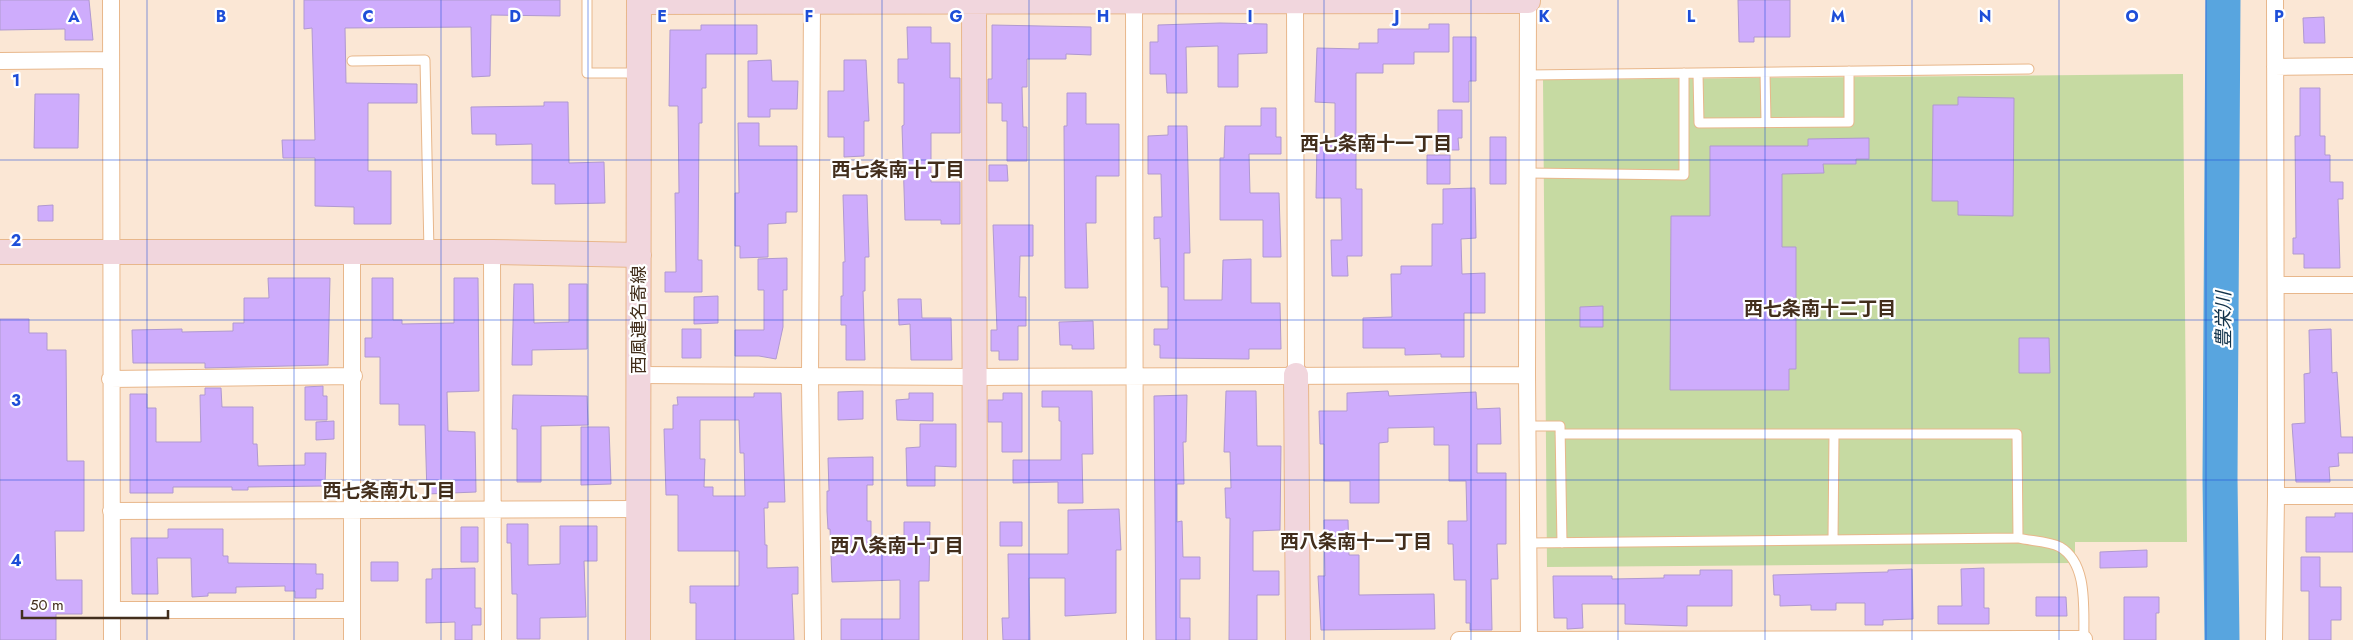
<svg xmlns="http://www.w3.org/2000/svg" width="2353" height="640" font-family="Jost,'Noto Sans JP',sans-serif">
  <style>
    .green { fill: #c6daa2 }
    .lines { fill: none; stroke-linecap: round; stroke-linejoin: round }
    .river { stroke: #58a5df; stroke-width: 35 }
    .building { fill: #ceacfc; stroke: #b099d0; fill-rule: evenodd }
    .lane-casing { stroke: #e8b78b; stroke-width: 11 }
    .street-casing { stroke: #e8b78b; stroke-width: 18 }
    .secondary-casing { stroke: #e8b78b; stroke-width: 26 }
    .lane { stroke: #fff; stroke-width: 9 }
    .street { stroke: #fff; stroke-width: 16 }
    .secondary { stroke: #f1d6dd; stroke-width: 24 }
    .grid { fill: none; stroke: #1d4ed8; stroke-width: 1; stroke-opacity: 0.55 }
    .labels { text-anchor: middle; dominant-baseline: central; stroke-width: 4.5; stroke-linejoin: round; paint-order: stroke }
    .street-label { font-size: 18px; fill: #422e1c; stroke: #fff }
    .neighbourhood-label { font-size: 19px; font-weight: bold; fill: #422e1c; stroke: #fff }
    .water-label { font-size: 19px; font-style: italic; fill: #103149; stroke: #fff }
    .grid-label { font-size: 16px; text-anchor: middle; font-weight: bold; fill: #1d4ed8; stroke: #fff; stroke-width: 4.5; stroke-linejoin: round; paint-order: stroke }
  </style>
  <rect width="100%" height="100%" fill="#fbe7d5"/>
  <path class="green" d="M2183,74L2187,542H2075V563L1547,567L1543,80Z"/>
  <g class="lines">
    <path class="river" d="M2222,640L2220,478L2223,0"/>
  </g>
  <path class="building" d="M0,0H89L93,40H65V29L0,30Z
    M304,0H560V16L491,15L490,76L472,77L471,27L345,28L346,83L417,84V103H368V171H391V224H354V207L315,206V158H283L282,140H315L312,28L304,29Z
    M1738,0H1790V37H1754V42H1739Z
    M2324,17L2325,43H2304L2303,18Z
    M1220,23L1267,24V53L1238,54V87H1218V46L1186,47L1187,93H1167L1166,74H1150V42H1158V25Z
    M1429,24H1449V52H1414V64H1383V73H1356V189H1362V256H1347L1348,276H1332L1331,240H1342L1341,198H1316L1317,142L1335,141V103L1315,102L1317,48L1359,49V43H1378V29H1429Z
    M701,25H757V54H706V88H702V123H699L698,260H702V292H665V272H676L675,193H679L678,106H669L670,30H701Z
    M992,25L1091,27V55L1066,54V59H1027V87H1022L1023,127H1027V161H1007V121H1002V103H988V79H992Z
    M907,27H931V43H950V78H960V133H931V182H960V224H941V220H905L902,126L904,125V83H898V59H908Z
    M1453,37H1476V81H1469V102H1453Z
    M771,60L772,81H798L797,109H770V117H748V61Z
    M844,60H866L869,121H864V156L844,157V137H828V91H844Z
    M2300,88H2320V136H2325V155H2330V182H2343V199H2338L2340,268H2304V254H2293V238H2296L2295,136H2300Z
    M1067,93H1086V124H1119V176H1096V223H1086L1088,288H1065L1064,126H1067Z
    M35,94H79L78,148H34Z
    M1958,97L2014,98L2013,216L1958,215V201H1932L1933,105H1958Z
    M544,102H568L569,163L604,162L605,203L555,204V184H532V144L496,145V134H472L471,107L544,106Z
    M1261,108H1276V137H1281V154H1249L1250,193H1279L1281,257H1263V220H1220V158H1224L1225,126H1261Z
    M1438,110H1462V138H1458L1459,150H1438Z
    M738,123H759V146H797V212H786V223L768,224V257L740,258V246H735V193H739Z
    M1168,126H1187L1190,253H1184V300H1222L1223,260L1251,259V303H1280L1281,349H1249V359L1160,358V345H1154V329H1168V287H1161L1160,238L1154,239V217H1162L1161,174H1148V136L1168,135Z
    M1490,137H1506V184H1490Z
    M1869,138V159H1856V164H1823L1824,173L1782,174V247H1796V369H1789V390H1670L1671,216H1710V146H1808V139Z
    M1427,155H1450V184H1427Z
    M989,165H1007L1008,181H989Z
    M1475,188L1476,238L1461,239L1462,274L1485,273V313H1464V357H1441V354L1405,355V348H1363V318L1392,317L1391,274H1401V266H1432V224H1443V189Z
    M843,195H867L869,257H865V291H863L865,360H846V325H841V296H843V262H845Z
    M53,205V221H38V206Z
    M993,225H1033V256H1020L1019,297H1026V326H1018V360H999V351H991V330H997Z
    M787,258V290H783V327L776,359L759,356H735V330H764V290H758V259Z
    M268,278H330L328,365L205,368V363H133L132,330L182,329V332L233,331V323H244V298H269Z
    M372,278H393V320H402V324L454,323V278H478L479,391L447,392L448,431L475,432L476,492L427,494L425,425H399V404H380V357H365V338H372Z
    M514,284H533L534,323L569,322V284H587V349L532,350V365H512Z
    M718,296V323L694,324V297Z
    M898,299H921L922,318H951L952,360H911L910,324L899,325Z
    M1603,306V327H1580V307Z
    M0,319H29V333H47V350H66L67,461H84V531H55L56,580H82V614H56V640H0Z
    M1093,321L1094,349H1072V345H1060L1059,322Z
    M682,329H701V358H682Z
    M2331,329L2332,373L2337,372L2341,437H2353V453H2338L2339,466L2329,467L2330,482H2296L2292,424L2305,423L2304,374L2310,373L2309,330Z
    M2019,338H2049L2050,373H2019Z
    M323,386V396H327V420H305V387Z
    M205,388H221L222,407H253V444H257L258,466L305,465V453H326L325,486L248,487V490H232V487H173V493H130V394H147V408H156V442H201L200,395H205Z
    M863,391V419L838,420V392Z
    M1042,391H1092L1093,454H1082L1083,503H1058V482L1013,483V460H1061V421H1059V407H1042Z
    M1226,391H1256L1257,446H1281L1280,530L1253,531V571H1279V595H1257V640H1229L1230,518H1226L1225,488H1231L1230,452H1224Z
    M1388,391L1389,396L1476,392L1477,409L1500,408L1501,444H1477V473H1506V544H1497L1498,579H1491L1492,630H1470V623H1466V580H1454L1453,544H1448V521H1467L1466,481H1449V445H1434V427L1388,428V442L1379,443V503H1350V481H1324V444H1320L1319,411H1347V393Z
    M754,393H781L785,502H768V508H764L765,545H767V568L798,567V594H792L794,640H696V603H690V586H739V551H678V495H666L664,429H673V405H678L677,397H754ZM700,420H739L740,453H744L745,496H713V487H704L705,459H700Z
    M909,393H933V421L897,420L896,400L909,399Z
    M1003,393H1022V452H1002V422H988V400H1003Z
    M513,395L587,396L588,425L541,426V482H517V429H512Z
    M1187,395L1186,442H1183L1184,484H1177V522L1182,521L1183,557H1200V579H1180V618H1190V640H1156L1154,396Z
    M334,421V439L316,440V422Z
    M920,424H956V467L935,466V486H907L906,448L920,447Z
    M581,427H609L611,484L581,485Z
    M873,457V485H867V521H871V554L904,553V522H930L929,581H919V640H841V619H900V580L832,582L830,529H828L827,511V491H829L828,458Z
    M1119,509L1121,550H1116V613L1065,616V578H1029L1030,640H1003L1002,618H1009L1008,554H1068V510Z
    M2335,513H2353V552H2306V517H2335Z
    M1324,520H1348L1349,555H1359V595L1434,594L1435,629L1321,630L1318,576H1325Z
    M1000,522H1022V546H1000Z
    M507,524H528V565L560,564V526H597V561H584L586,617L540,618V639H517V594H512L511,543H507Z
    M461,527H478V562H461Z
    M168,529H223V556H228V563L316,564V574H323V589H316V598H295V591H285V586L236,587V593H208V596L192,597L191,558H157L158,594H132L131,538H168Z
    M2147,550V567L2100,568V552Z
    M2301,557H2320V587H2341V620H2331V640H2309V591H2301Z
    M371,562H398V581H371Z
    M475,568V608H481V625H472V640H455V622L426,623V579H432V569Z
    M1984,568V608H1989V624H1938V606H1962L1961,569Z
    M1912,569L1913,619L1883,620V625H1865V603H1836V610H1811V605L1780,606V595H1774L1773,575L1888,572V570Z
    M1700,570H1732V606H1687V626L1625,624V604H1582L1583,628L1567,629V618H1554L1553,576H1612V579L1664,578V575H1700Z
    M2036,597H2066L2067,616H2036Z
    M2124,597H2159V613H2156V640H2124Z"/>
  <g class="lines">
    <g class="lane-casing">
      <path id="lane" d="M587,0V73H639
        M352,61L425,60L429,252
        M1765,72L1766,122
        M1698,73L1699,123L1849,122V71
        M1528,75L2029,69
        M1528,173L1684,175V73
        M1527,426H1560L1562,543
        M1560,434H2017L2018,538
        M1833,540L1834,434
        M1529,543L2018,538C2030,541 2049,541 2060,547C2089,564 2083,611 2084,640"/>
    </g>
    <g class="street-casing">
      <path id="street" d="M111,0L112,640
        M812,0L810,377L813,640
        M1134,0L1135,640
        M1295,0L1296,375
        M1528,0L1527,375L1529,640
        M0,61L111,60
        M2275,67L2353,66
        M352,252V640
        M492,252L493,640
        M2276,285H2353
        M639,375L975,377L1527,375
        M110,379L354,376
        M2276,496H2353
        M111,511L638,509
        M112,610H352
        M1459,640L2084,639
        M2274,640L2276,496L2275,0"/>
    </g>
    <g class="secondary-casing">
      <path id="secondary" d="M974,0L975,640
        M639,2L1528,1
        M0,252H492L639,255
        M1296,375L1298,640
        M638,640L639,0"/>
    </g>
    <use href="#lane" class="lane"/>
    <use href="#street" class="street"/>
    <use href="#secondary" class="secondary"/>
  </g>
  <path class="grid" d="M147,0V640M294,0V640M441,0V640M588,0V640M735,0V640M882,0V640M1029,0V640M1176,0V640M1324,0V640M1471,0V640M1618,0V640M1765,0V640M1912,0V640M2059,0V640M2206,0V640M0,160H2353M0,320H2353M0,480H2353"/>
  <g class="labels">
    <g class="street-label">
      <text transform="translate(639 320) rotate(-90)">西風連名寄線</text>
    </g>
    <g class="neighbourhood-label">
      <text x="1376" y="143">西七条南十一丁目</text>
      <text x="898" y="169">西七条南十丁目</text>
      <text x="1820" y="308">西七条南十二丁目</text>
      <text x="389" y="490">西七条南九丁目</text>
      <text x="1356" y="541">西八条南十一丁目</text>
      <text x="897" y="545">西八条南十丁目</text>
    </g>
    <g class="water-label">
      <text transform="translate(2223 320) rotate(-90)">豊栄川</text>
    </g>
  </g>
  <g class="grid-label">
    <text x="74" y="22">A</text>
    <text x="221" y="22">B</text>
    <text x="368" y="22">C</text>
    <text x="515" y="22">D</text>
    <text x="662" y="22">E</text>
    <text x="809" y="22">F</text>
    <text x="956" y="22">G</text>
    <text x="1103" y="22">H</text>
    <text x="1250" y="22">I</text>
    <text x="1397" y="22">J</text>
    <text x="1544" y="22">K</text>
    <text x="1691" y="22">L</text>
    <text x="1838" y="22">M</text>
    <text x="1985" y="22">N</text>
    <text x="2132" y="22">O</text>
    <text x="2279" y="22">P</text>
    <text x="16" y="86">1</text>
    <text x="16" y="246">2</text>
    <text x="16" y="406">3</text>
    <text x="16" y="566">4</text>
  </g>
  <path d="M22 610v8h146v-8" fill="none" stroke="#422e1c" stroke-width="2.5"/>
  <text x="30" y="610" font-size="15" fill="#422e1c" stroke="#ffffff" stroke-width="4" paint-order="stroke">50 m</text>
</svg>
